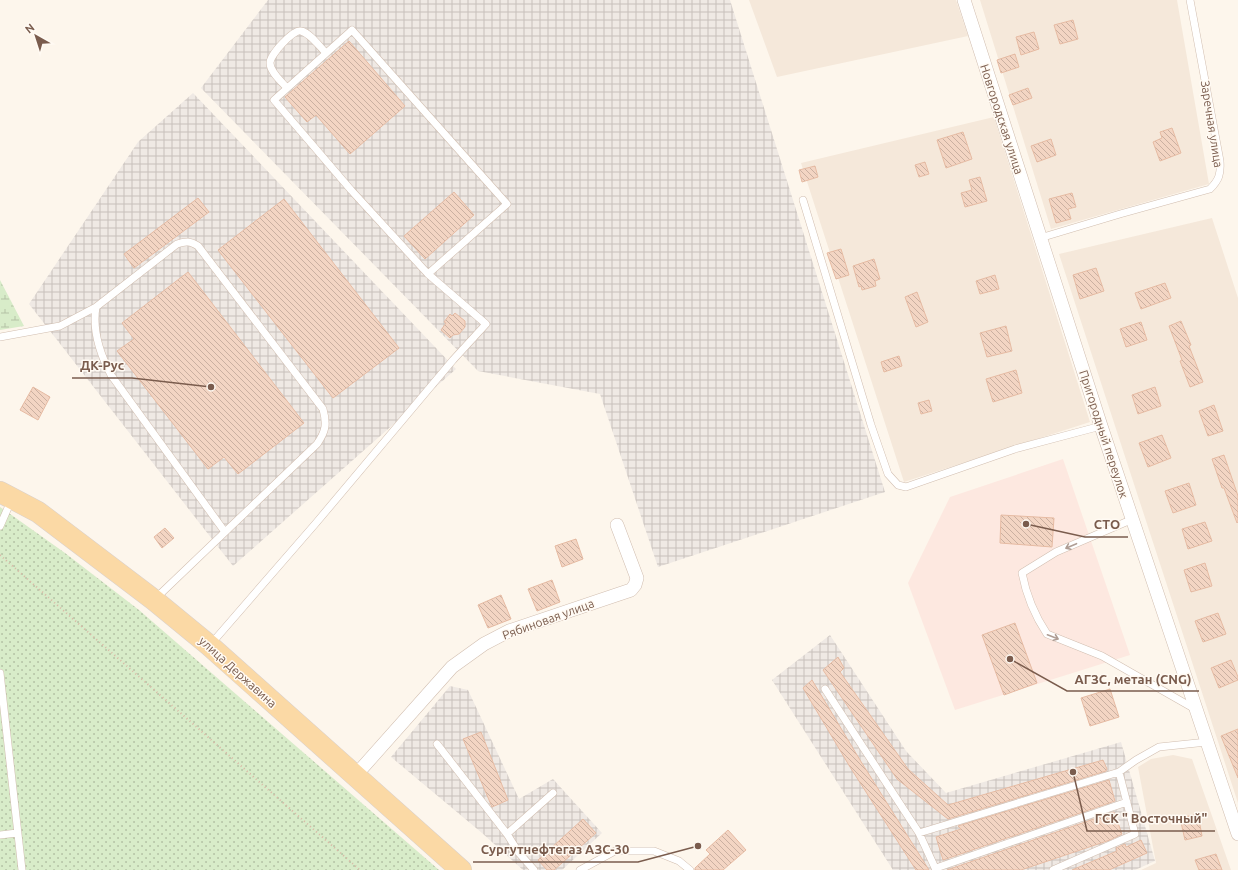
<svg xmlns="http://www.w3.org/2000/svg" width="1238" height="870" font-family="Ubuntu,sans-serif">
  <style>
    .residential { fill: #f5e8da }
    .commercial { fill: #fde8e0 }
    .industrial { fill: url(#industrial-grid) }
    .grass { fill: url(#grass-dots) }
    .wetland { fill: url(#wetland-marsh) }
    .building { fill: url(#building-back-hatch); stroke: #e6bba3 }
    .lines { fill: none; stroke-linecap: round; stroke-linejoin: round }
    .service-casing { stroke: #d1beb0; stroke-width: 8 }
    .minor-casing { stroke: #d1beb0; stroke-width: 14 }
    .primary-casing { stroke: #dad1cd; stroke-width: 22 }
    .path { stroke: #d9b8a5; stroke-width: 2; stroke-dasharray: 1 3; stroke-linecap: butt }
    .service { stroke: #fff; stroke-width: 7 }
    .minor { stroke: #fff; stroke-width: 13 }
    .primary { stroke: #fbd9a5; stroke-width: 21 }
    .oneway { stroke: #af9d94 }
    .labels { text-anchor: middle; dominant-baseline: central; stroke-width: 3; stroke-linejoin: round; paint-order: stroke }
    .street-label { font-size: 12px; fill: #7a5c4d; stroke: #fffaf3 }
    .leader { fill: none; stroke: #7a5c4d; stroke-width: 1.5 }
    .callout-dot { fill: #7a5c4d; stroke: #fffaf3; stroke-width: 1.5 }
    .callout-label { font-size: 13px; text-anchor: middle; font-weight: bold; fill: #7a5c4d; stroke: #fffaf3; stroke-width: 3; stroke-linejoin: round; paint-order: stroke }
  </style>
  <defs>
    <pattern id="industrial-grid" width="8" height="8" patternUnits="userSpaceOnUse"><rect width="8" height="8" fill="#efe9e4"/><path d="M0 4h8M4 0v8" fill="none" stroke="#c7c0bb"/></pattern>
    <pattern id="grass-dots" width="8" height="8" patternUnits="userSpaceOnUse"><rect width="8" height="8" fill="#d8ecc9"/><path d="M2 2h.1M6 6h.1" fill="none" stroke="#b4c2a5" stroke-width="1.8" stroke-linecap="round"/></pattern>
    <pattern id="wetland-marsh" width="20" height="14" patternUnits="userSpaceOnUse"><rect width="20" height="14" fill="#d8ecc9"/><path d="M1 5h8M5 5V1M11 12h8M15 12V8" fill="none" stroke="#b4c2a5"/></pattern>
    <pattern id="building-back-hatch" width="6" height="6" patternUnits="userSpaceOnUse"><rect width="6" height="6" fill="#f3d5c3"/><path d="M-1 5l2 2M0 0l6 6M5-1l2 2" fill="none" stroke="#cab0a1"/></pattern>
  </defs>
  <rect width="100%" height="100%" fill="#fdf6ec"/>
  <path class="residential" d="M749,0H956L968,36L777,77Z
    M980,0H1177L1209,184L1051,229Z
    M994,117L1090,422L904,482L801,163Z
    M1212,218L1238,298V803L1059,254Z
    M1173,755L1192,759L1231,870H1141L1156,863L1138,767L1151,759Z"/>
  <path class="commercial" d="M1063,459L1130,655L955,710L908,583L950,497Z"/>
  <path class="industrial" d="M268,0H730L885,492L658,567L600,394L478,371L201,88Z
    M193,93L456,369L233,566L29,304L138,142Z
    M830,635L906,751L946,793L1121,742L1155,861L1135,870H893L772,680Z
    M450,686L468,690L519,799L553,779L602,833L562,870H523L482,833L391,757Z"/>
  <path class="grass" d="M0,507L13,516L65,553L139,610L439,870H0Z"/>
  <path class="wetland" d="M0,280L24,326L0,330Z"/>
  <path class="building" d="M1073,20L1078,39L1060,44L1054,25Z
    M1034,32L1039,49L1021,55L1016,37Z
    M349,41L405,106L350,154L316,115L307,122L285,97Z
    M1015,54L1019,67L1001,73L997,60Z
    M1028,88L1032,98L1013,105L1009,95Z
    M1172,128L1181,153L1160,161L1153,142L1162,138L1160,132Z
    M963,132L972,159L946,168L937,140Z
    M1051,139L1056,155L1037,162L1031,146Z
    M925,162L929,174L919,177L915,165Z
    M815,166L818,177L802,182L799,170Z
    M980,177L987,201L965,207L961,193L972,190L969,180Z
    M454,192L474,215L425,259L404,236Z
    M1072,193L1076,207L1068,209L1071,219L1056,223L1049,199Z
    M198,198L209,212L134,268L124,254Z
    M284,199L399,348L333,398L218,250Z
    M841,249L849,275L836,279L827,253Z
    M874,259L880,279L875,281L876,286L862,290L861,286L859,287L853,266Z
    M1096,268L1104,291L1080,299L1073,275Z
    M188,272L304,423L238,474L224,457L208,469L117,351L134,339L122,323Z
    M995,275L999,289L980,294L976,281Z
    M1165,283L1171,298L1141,309L1135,293Z
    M917,292L928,322L916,327L905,297Z
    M455,313L465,321V327L459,334L453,335L450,338L441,330L446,323L444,322L450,314L452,316Z
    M1181,321L1191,345L1189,346L1203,382L1190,387L1180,361L1182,360L1169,326Z
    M1141,322L1147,340L1126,347L1120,329Z
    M1006,326L1012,351L987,357L980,333Z
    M899,356L902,366L884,372L881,362Z
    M1016,370L1022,393L993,402L986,379Z
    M33,387L50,397L38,420L20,410Z
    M1155,387L1161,406L1138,414L1132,395Z
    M929,400L932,411L921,414L918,403Z
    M1214,405L1223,431L1208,436L1199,411Z
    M1162,435L1171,458L1148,467L1139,443Z
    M1224,455L1238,496V522L1237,523L1224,488H1222L1212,459Z
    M1189,483L1196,505L1173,513L1165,491Z
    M1001,515L1054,518L1052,547L1000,543Z
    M1205,522L1212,541L1188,549L1182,529Z
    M165,528L174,538L162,548L154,537Z
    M576,539L583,559L562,567L555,546Z
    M1205,563L1212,586L1191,592L1184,570Z
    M552,580L560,602L537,611L528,589Z
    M501,595L511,619L488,628L478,605Z
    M1218,613L1226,634L1203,642L1195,621Z
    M1015,623L1037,683L1004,695L982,635Z
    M838,657L844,668L840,672L908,769L948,805L1103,760L1107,769L1106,771L948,819L897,779L823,670Z
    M1231,660L1238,677V680L1219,688L1211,668Z
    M812,680L860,760L929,870H916L850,767L803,688Z
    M1110,689L1119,717L1090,726L1081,698Z
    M1238,729V778L1221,736Z
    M481,732L508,800L492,807L463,739Z
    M1109,780L1115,801L943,860L936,837L961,829L958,826Z
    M1114,812L1122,834L1110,840L1021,870H947Z
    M1198,814L1202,836L1185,840L1180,818Z
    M583,819L596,833L554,870H547L538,860Z
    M728,830L746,850L723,870H695V868L710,854L706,850Z
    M1141,840L1147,853L1109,870H1072L1117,851L1116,848L1125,844L1126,847Z
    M1216,854L1222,870H1199L1195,860Z"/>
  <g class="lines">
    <g class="service-casing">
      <path id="service" d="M287,88C282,82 270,72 270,63C270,55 293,29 301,31C310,33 319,46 326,53
        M803,200L871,425L888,474L898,485L906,487L1015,449L1101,426
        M1040,238L1120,214L1210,189C1219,180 1221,174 1220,161L1190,0
        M0,337L60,326L96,307
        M1133,519L1056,552L1022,573C1026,594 1035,616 1047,634L1102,656L1195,709
        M0,526L11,501
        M155,599L317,444C326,431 327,424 323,409L198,246C190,241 186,241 177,244L96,307C92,331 100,354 111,375L225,532
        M211,644L316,523L453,360L486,324L428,274L351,190L274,100L352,30L507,204L428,274
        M0,673L22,870
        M825,689L919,833L1119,772L1136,760L1159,747L1207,742
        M437,744L507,834
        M919,833L936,870
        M0,835L17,833
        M936,868L1127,802
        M534,870L519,853L507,834L553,793
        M580,870L615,851H654L679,861L690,870
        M1053,870L1135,834L1119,772"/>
    </g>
    <g class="minor-casing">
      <path id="minor" d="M964,0L1101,426L1238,834
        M355,776L452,667L484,644L509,631L631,590L635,585L637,578L617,525"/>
    </g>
    <g class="primary-casing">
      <path id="primary" d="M0,492L38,512L154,600L210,646L461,870"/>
    </g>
    <path class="path" d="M0,555L360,870"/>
    <use href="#service" class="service"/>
    <use href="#minor" class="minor"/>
    <use href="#primary" class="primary"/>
  </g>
  <defs><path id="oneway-shaft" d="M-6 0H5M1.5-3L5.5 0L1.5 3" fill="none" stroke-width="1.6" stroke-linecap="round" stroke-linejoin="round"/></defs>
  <g class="oneway">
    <use href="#oneway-shaft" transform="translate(1071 546) rotate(157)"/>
    <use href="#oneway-shaft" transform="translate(1053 637) rotate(21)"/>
  </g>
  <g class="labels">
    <g class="street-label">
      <text transform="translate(1002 119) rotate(72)">Новгородская улица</text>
      <text transform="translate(1212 124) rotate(81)">Заречная улица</text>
      <text transform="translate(1104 434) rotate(72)">Пригородный переулок</text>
      <text transform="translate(548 619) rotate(-20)">Рябиновая улица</text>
      <text transform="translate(238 672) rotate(42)">улица Державина</text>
    </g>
  </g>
  <path class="leader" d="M211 387L132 378H72M1026 524L1085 537H1128M1010 659L1067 691H1199M1073 772L1087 831H1215M698 846L638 862H473"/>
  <g class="callout-dot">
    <circle cx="211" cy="387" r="4"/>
    <circle cx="1026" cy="524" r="4"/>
    <circle cx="1010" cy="659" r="4"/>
    <circle cx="1073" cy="772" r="4"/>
    <circle cx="698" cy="846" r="4"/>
  </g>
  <g class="callout-label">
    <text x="102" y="370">ДК-Рус</text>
    <text x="1107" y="529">СТО</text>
    <text x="1133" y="684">АГЗС, метан (CNG)</text>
    <text x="1151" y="823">ГСК " Восточный"</text>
    <text x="555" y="854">Сургутнефтегаз АЗС-30</text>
  </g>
  <g transform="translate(36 36) rotate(321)" stroke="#fffaf3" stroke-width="3" paint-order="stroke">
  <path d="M0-3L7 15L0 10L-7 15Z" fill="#7a5c4d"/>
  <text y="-6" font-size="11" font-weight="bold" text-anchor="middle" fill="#7a5c4d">N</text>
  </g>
</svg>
